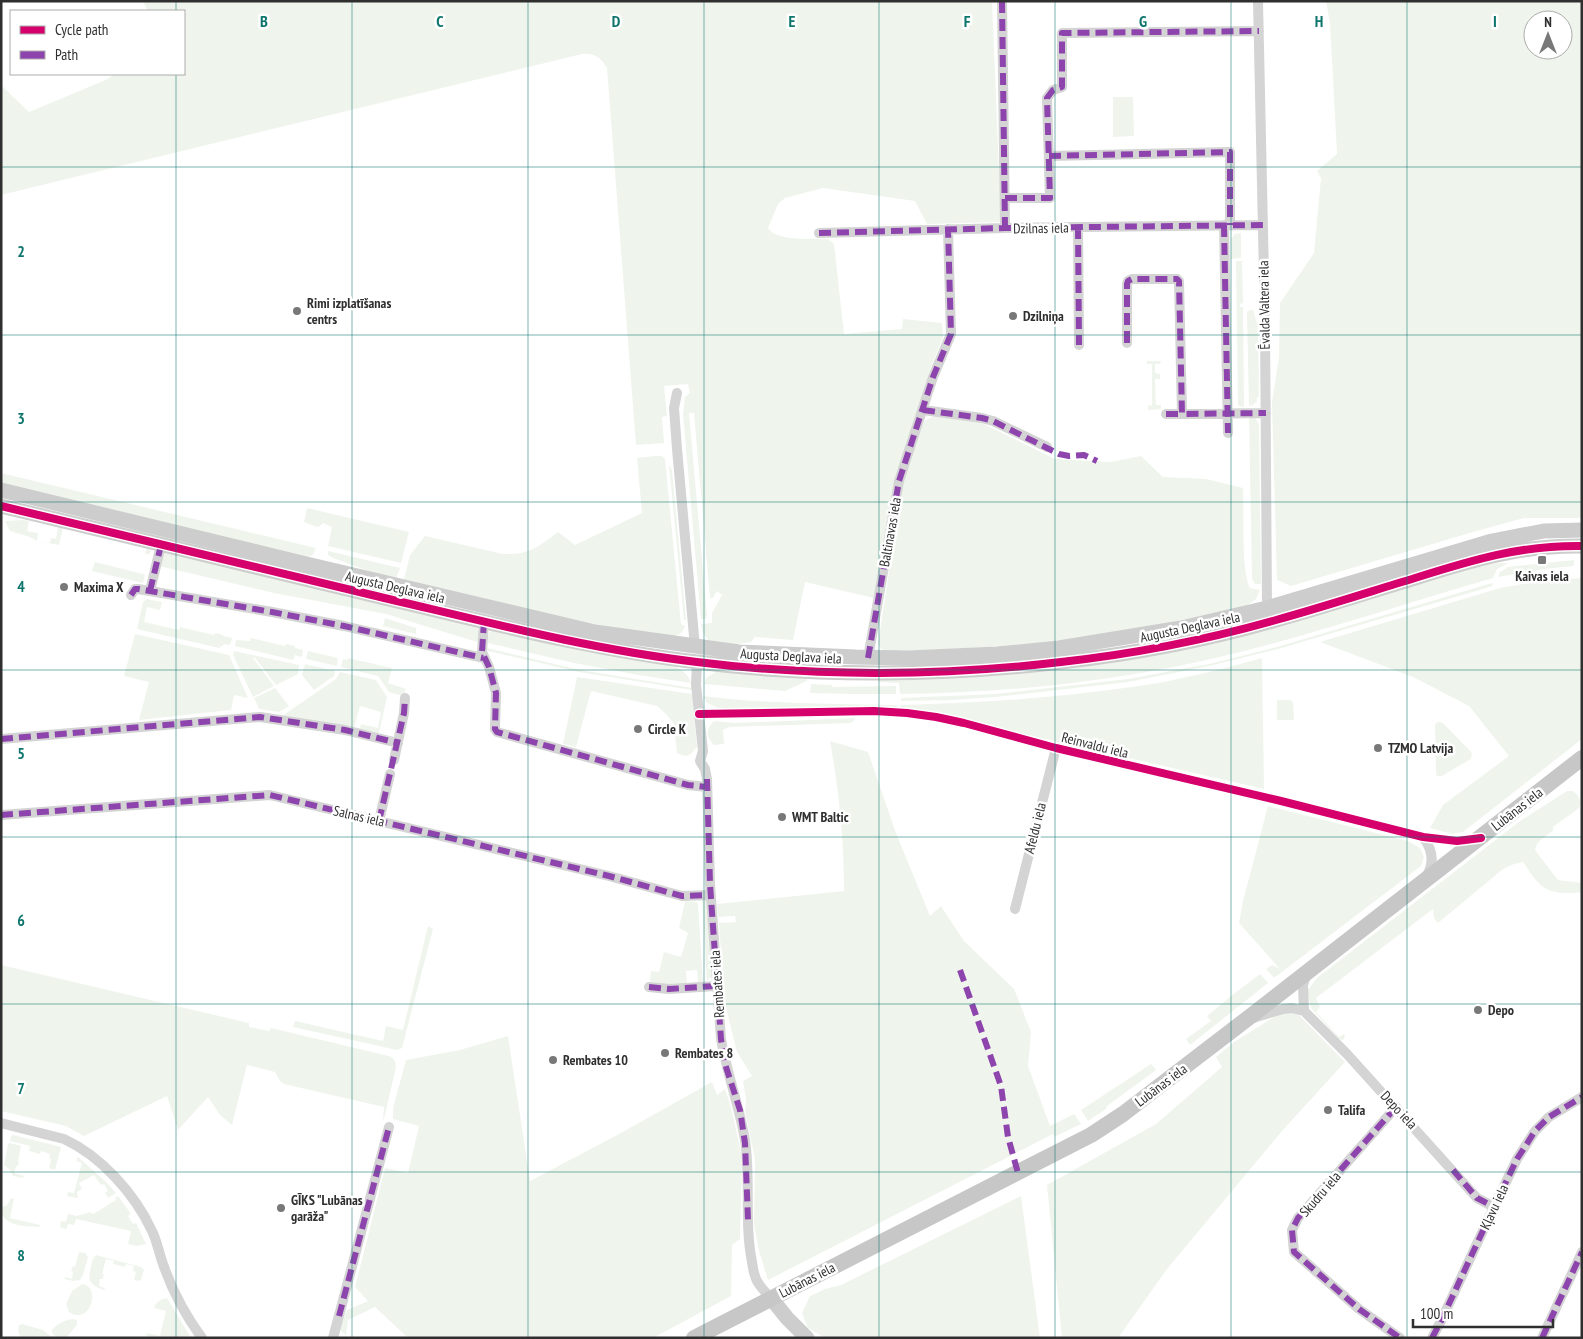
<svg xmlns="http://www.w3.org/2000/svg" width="1583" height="1339" font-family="'PT Sans Narrow',sans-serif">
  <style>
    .green { fill: #eff5ec; fill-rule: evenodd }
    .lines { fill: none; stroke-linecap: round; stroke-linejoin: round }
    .street { stroke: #d4d4d4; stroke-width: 10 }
    .secondary { stroke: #cdcdcd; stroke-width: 15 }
    .primary { stroke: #c7c7c7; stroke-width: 16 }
    .quiet { stroke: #8e44ad; stroke-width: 6; stroke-dasharray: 12 6; stroke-linecap: butt }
    .cycleway-casing { stroke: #fff; stroke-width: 11 }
    .cycleway { stroke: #d6006c; stroke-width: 8 }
    .grid { fill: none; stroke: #0f766e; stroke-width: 1; stroke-opacity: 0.55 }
    .poi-dot { fill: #787878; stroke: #fff; stroke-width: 2 }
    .labels { text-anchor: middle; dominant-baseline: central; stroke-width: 5; stroke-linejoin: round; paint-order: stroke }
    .street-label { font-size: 14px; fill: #2f2f2f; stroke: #fff }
    .poi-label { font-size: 14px; font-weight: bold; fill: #2f2f2f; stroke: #fff; text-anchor: start }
    .grid-label { font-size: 16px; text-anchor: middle; font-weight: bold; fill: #0f766e; stroke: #fff; stroke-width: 5; stroke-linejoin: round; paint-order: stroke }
  </style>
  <rect width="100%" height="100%" fill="#fff"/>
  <path class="green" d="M143,1H992L1001,220L999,222L927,224L915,201L823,188L785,198L778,204L768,228C777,242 812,238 828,239L834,244L844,334L902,329L903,319L942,323L943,337L929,372L919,408L874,598L805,582L793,640L755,637L751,642L733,645L708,640L703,633L701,624L712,623V613L722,595L717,591L713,598H710L694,413H689L707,616L705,619H701L683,414L685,397L690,393L688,384L664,386L667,416L662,417L664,443L636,445L607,68C601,58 595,53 582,54L1,195V85L29,112L108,79L114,74H184V11H148Z
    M1326,1H1582V518H1524L1473,532L1291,586L1277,580L1272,402L1279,357L1280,303L1314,253L1321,178L1317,171L1337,154L1330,23ZM1533,20H1563V50H1533Z
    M1113,97H1133L1134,136L1113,137Z
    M1241,233V258L1231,259V239L1235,234Z
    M1236,261H1242L1243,303L1240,304V307H1243L1244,407L1239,406L1238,405Z
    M1250,310H1253L1258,326L1259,397H1257V401L1253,405L1249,406L1247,312Z
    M1147,361H1160L1161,362L1160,364H1155V373L1160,374V379H1155L1156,405H1161V409L1148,410V406L1152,405V364H1147Z
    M934,416L980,422L1055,459L1110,462L1141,456L1163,477L1206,479L1243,488C1244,511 1241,571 1250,588L1260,590L1256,599L1245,607C1190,618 1136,631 1080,638C1017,647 953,649 890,651L881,649L878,644L903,479L924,421Z
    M1249,416L1254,417L1259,424L1261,584H1255L1252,579Z
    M655,456H662L665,459L681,624L685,626C682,635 677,636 668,637L571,620L406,581L404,579L410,555L425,536L503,554C529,555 538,547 558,532L575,545L642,513L637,458Z
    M669,465L672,470L686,620H684Z
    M1,473L316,548L313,555L305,558L1,484Z
    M307,508L409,532L401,563L328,546L332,527L323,523L320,526L317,527L304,522Z
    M23,520L29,521L27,531L38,533L37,541L50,543L51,538L56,539L58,527L62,528L63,526L149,546L151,551L149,554H145L147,547L63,528L59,545L37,541L30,537L10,531L5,521Z
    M328,551L400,568L396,579L385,577L333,558L328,555Z
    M164,552L477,626L479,636L477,642L386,614L274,593L159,566Z
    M1574,560V566L1544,569L1498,577L1500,572L1508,567Z
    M95,562L143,574L145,575L143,583L92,571Z
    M1499,563H1508L1497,569L1493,578C1420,599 1348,623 1275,643C1154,677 1026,693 900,694L899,683L878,682V681L895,677L1071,666L1466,569Z
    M1582,578V739L1463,832L1452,834L1430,828L1443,805L1509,756L1469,706L1413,677L1320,642L1500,588L1541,581Z
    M1492,583L1493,586L1278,649L1209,666L1128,682L996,697L952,700L901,701V698L996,694L1128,679L1209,664L1277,647Z
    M147,599L162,602L160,610L147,607L144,622L179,630L180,627L214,635L215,633L223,635V636L232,638L230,645L225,644L219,648L137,629L143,602Z
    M385,618L416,628V634L383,626Z
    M493,630L669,663C678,668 688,672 691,683L638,675L574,663L488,643L487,640L489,633Z
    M135,634L229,655L248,698L234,695L231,710L139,720L149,682L124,676Z
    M251,638L285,646L286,644L295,646V648L303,650L302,657L295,655L293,660L235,646L236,640L250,641Z
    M487,648L580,670L692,688V690L579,672L488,651Z
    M234,651L299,665L298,674L276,685L255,658H253L274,686L253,697L233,655Z
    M308,651L338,658L337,666L306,659Z
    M348,658L392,668L388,683L406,689L403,696L389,692L378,676L341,667L343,659L347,660Z
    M1262,658L1264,789L1002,729L900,708L901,705C978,703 1055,698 1132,687C1176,681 1219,670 1262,658Z
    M305,664L335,671L334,676L314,690L302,675Z
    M717,671L807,676V681L785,691L704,684L706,678Z
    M340,672L376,680L387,697L379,733L360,729L361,724L378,728L381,712L360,706L354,728L282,716L336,679Z
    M577,677L692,694L697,747C689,756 689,758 677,753L674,724L666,714L657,706L591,691L576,747L563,744Z
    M811,684L832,685V687L896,686V694H854L810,693Z
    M275,688L289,706L279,712L259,709L254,698Z
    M703,696C767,704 832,704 897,705V709L869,707L718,708L707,703Z
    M1277,700H1290L1293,702L1294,720H1277Z
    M856,718L851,723L729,727L723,730L724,744L714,745C706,736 705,730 714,721L735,723Z
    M1439,722L1443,723L1472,753L1471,759L1442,776H1437L1436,773L1435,726L1436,723Z
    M830,741L868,752L896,833L930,916L941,906L964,941L1014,989L1031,1032L1028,1066L1050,1126L1074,1114L1081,1124L1054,1137L1053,1134L768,1280L759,1251L754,1224L755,1159L745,1111L746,1099L743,1081L752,1076L737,1052L724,1000L719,923L736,922L735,916L718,917L717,904L844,891C844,840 839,791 830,741Z
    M1567,791H1573C1579,796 1582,800 1579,808L1553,827V831C1546,836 1536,841 1535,850L1558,880L1582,883V892C1570,894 1554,894 1543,887C1537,883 1528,869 1523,862L1514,864L1503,869L1438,923L1434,918L1433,909L1316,998L1320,1007L1316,1012L1339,1037L1344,1034L1345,1036L1343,1040L1339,1039L1311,1008L1307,991L1317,978L1520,821Z
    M1268,806L1408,841L1420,848L1424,857L1421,866L1274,978L1266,969L1272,965L1280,969L1239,923L1243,901Z
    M702,899H704L706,901L712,976L707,981Z
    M685,901L697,902L698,904L703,983H698L697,970L686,971L687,984L672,985L650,982L651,971L659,972L664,952L681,957L688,933L679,928Z
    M428,926L433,929L402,1048L397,1050L293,1027L295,1021L383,1041L386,1026L403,1030Z
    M1,965L249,1023V1027L269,1031L271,1028L389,1056C394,1058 396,1062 396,1067L384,1119L383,1120L384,1107L284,1084L280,1081L275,1072L247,1065L232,1125L220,1115L208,1097L178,1130L167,1096L84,1136L66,1126L1,1111Z
    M1260,974L1268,983L1190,1045L1186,1039L1211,1021L1207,1016L1231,996Z
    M1296,1012L1345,1062L1282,1131L1167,1269L1118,1338H1062L1047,1185L1156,1124L1222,1067L1216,1057L1234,1042L1279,1014Z
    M508,1036L530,1181L619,1134L712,1082L717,1095L725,1089L731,1107L742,1157L740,1239L732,1245L731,1296L653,1338H408L375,1307L348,1320L346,1335L341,1331L339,1327L347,1310L368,1301L355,1287L385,1168L408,1173L419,1126L393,1119V1108L406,1060L460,1050Z
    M1151,1064L1156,1070L1107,1106L1106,1109L1088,1121L1081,1110Z
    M13,1135L61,1147L55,1170L49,1168L51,1159H49L50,1154L41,1151L40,1154L29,1151L30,1146L10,1141L11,1136Z
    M10,1143L21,1146L18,1161L19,1162L18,1166H16L14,1173L24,1176L23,1178L13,1176L10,1170L4,1165L8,1144Z
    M78,1157L106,1182L116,1193L108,1198L105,1193L108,1191L104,1184L101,1185L94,1175L79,1183L82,1189L77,1192L78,1198L67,1196L68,1192L74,1193L82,1163L76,1161Z
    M118,1196L131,1214L128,1216L133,1224L136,1223L146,1244L137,1246L128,1244L131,1231L76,1219L74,1225L68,1224L66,1229L60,1227L61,1221L66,1222L68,1214L77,1216L90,1212L93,1214L116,1200L115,1198Z
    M1021,1196L1040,1338H825L808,1328L802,1313L810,1296L825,1289L841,1285Z
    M11,1198L14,1199L10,1218L40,1225L39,1227C26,1226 1,1227 1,1208L7,1205Z
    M79,1252L85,1253L88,1257L83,1275L80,1280L73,1281L65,1279V1277L72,1279L73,1272L71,1271L73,1266L75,1267Z
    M96,1255L141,1267L144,1270L141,1280L139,1281L134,1280L136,1272L133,1271L134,1266L126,1264L125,1267L113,1264L114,1261L106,1259L102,1274H104L103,1279H100L99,1286L105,1288L104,1290C90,1285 87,1281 91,1267C92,1262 92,1259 96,1255Z
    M82,1284C102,1286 90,1327 69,1312L66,1304L72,1291Z
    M167,1298L191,1338H166L160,1336L159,1338H146L147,1333L160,1336L166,1311L154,1308C156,1302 161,1299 167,1298Z
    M73,1319L77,1320V1325L66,1338H57L52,1333V1330C56,1324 65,1320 73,1319Z
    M22,1324L43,1330L53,1338H21L18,1331L19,1325Z"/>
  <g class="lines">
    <path class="street" d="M1002,1L1005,228
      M1258,1L1265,322L1267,608
      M1049,156L1230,152V225
      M1005,198H1050L1047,98L1053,90L1062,87V33L1259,31
      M1224,225L1228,433
      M1078,227L1079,345
      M819,233L1005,228L1263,225
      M1127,343V284L1128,281L1132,279H1177L1179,281L1182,414L1266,413
      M677,393L674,408L677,449L695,647
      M923,410L982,418L993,421L1047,447
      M1166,414H1182
      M150,591L161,545
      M131,595L135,589H138L272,612L344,626L483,658
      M484,621L482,652L489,667L496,693L495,729L497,732L688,785L707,787
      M868,658L899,481L933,377L951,334L948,229
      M697,662L696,685L703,751L700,761L705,769L707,779L710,884L721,1039C727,1074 739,1105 745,1140C751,1180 744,1222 752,1262C753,1269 754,1278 759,1284C762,1289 767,1294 771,1298
      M699,714L874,711L907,713L936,717L964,723L1056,748L1281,801L1423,837L1457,841L1475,839
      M1,739L260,717L345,730L398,743
      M394,760L404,713L405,698
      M1,815L270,795L609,876L682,896L711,895
      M379,821L390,774
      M1423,837C1433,850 1435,863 1426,877
      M1015,909L1056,748
      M649,987L669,989L716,986
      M1304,1011L1303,985L1307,973
      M1253,1018L1283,1009L1292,1008L1304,1011L1347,1054L1477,1198L1494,1207
      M1396,1107L1298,1218L1292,1230L1294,1252L1359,1309L1400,1338
      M1,1123L64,1139C101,1156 135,1194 152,1231C157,1241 159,1253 163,1264C172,1290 185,1315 202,1338
      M333,1338L389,1127
      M1432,1338L1441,1321L1494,1207L1517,1159L1535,1131L1549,1117L1582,1097
      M1542,1338L1582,1252"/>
    <path class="secondary" d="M1,490L298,562L595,632L739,652L856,657L908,658L997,654L1059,648L1181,628L1267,608L1492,541L1544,531L1582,530
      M1,506C125,536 248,565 372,595C479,620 587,649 697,662C815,677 943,676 1061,662C1133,654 1206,640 1276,620C1323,607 1369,592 1415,578C1472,560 1521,545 1582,546
      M771,1298L787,1318L807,1338"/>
    <path class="primary" d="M694,1338L1091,1135L1123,1114L1247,1019L1582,758"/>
    <path class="quiet" d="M1002,1L1005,228
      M1049,156L1230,152V225
      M1005,198H1050L1047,98L1053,90L1062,87V33L1259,31
      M1224,225L1228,433
      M1078,227L1079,345
      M819,233L1005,228L1263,225
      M1127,343V284L1128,281L1132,279H1177L1179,281L1182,414L1266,413
      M923,410L982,418L993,421L1059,454L1069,456L1084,455L1097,461
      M1166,414H1182
      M150,591L161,545
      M131,595L135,589H138L272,612L344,626L483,658
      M484,621L482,652L489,667L496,693L495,729L497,732L688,785L707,787
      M868,658L899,481L933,377L951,334L948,229
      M1,739L260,717L345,730L398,743
      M707,779L710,884L721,1039L725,1064L740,1110L745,1143L748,1220
      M1,815L270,795L609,876L682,896L711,895
      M379,821L404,713L405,698
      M960,970L1001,1086L1008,1137L1018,1173
      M649,987L669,989L716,986
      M1396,1107L1298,1218L1292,1230L1294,1252L1359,1309L1400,1338
      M1453,1170L1477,1198L1494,1207
      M339,1316L389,1127
      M1432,1338L1441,1321L1494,1207L1517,1159L1535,1131L1549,1117L1582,1097
      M1542,1338L1582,1252"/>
    <g class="cycleway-casing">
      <path id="cycleway" d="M1,506C125,536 248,565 372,595C479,620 587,649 697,662C815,677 943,676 1061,662C1133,654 1206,640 1276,620C1323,607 1369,592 1415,578C1472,560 1521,545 1582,546
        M699,714L874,711L907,713L936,717L964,723L1056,748L1281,801L1423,837L1457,841L1481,838"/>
    </g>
    <use href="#cycleway" class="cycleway"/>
  </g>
  <path class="grid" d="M176,1V11M352,1V1338M528,1V1338M704,1V1338M879,1V1338M1055,1V1338M1231,1V1338M1407,1V1338M176,74V1338M1,167H1582M1,335H1582M1,502H1582M1,670H1582M1,837H1582M1,1004H1582M1,1172H1582"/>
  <g class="poi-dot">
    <circle cx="297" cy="311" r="5"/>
    <circle cx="1013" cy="316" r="5"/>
    <rect x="1537" y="555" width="10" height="10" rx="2.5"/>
    <circle cx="64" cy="587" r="5"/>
    <circle cx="638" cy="729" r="5"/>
    <circle cx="1378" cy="748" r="5"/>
    <circle cx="782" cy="817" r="5"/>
    <circle cx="1478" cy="1010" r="5"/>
    <circle cx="665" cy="1053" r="5"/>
    <circle cx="553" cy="1060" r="5"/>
    <circle cx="1328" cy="1110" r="5"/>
    <circle cx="281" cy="1208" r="5"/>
  </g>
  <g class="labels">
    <g class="street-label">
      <text transform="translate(1041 228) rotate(-1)">Dzilnas iela</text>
      <text transform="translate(1264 305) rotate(-91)">Ēvalda Valtera iela</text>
      <text transform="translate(890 532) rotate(-80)">Baltinavas iela</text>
      <text transform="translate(395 587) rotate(13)">Augusta Deglava iela</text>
      <text transform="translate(1190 627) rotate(-12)">Augusta Deglava iela</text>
      <text transform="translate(791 656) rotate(3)">Augusta Deglava iela</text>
      <text transform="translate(1095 745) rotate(14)">Reinvaldu iela</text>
      <text transform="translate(1517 809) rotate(-38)">Lubānas iela</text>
      <text transform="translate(359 816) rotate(13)">Salnas iela</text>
      <text transform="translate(1035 828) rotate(-76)">Afeldu iela</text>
      <text transform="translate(717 984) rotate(-94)">Rembates iela</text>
      <text transform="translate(1161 1085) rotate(-37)">Lubānas iela</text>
      <text transform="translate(1399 1110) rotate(47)">Depo iela</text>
      <text transform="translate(1320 1194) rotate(-49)">Skudru iela</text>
      <text transform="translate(1494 1207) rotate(-65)">Kļavu iela</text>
      <text transform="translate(807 1280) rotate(-27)">Lubānas iela</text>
    </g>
    <g class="poi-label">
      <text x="307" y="303">Rimi izplatīšanas<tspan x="307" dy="16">centrs</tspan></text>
      <text x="1023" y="316">Dzilniņa</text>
      <text x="1542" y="576" text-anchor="middle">Kaivas iela</text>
      <text x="74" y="587">Maxima X</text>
      <text x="648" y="729">Circle K</text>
      <text x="1388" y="748">TZMO Latvija</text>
      <text x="792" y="817">WMT Baltic</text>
      <text x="1488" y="1010">Depo</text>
      <text x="675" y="1053">Rembates 8</text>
      <text x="563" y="1060">Rembates 10</text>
      <text x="1338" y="1110">Talifa</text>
      <text x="291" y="1200">GĪKS "Lubānas<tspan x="291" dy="16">garāža"</tspan></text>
    </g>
  </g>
  <g class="grid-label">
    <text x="264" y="27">B</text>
    <text x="440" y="27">C</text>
    <text x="616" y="27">D</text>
    <text x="792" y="27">E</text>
    <text x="967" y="27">F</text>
    <text x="1143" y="27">G</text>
    <text x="1319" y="27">H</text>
    <text x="1495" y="27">I</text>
    <text x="21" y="257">2</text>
    <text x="21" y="424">3</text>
    <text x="21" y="592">4</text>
    <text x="21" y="759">5</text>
    <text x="21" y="926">6</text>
    <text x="21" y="1094">7</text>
    <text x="21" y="1261">8</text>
  </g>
  <rect width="1583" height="1339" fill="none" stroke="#2f2f2f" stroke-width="5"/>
  <rect x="10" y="10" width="175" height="65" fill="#ffffff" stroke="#acacac"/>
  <rect x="20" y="26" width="25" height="8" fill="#d6006c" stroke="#acacac"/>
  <text x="55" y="35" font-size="15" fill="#2f2f2f">Cycle path</text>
  <rect x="20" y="51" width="25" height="8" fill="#8e44ad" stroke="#acacac"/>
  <text x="55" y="60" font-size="15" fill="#2f2f2f">Path</text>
  <g transform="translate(1548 35)"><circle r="24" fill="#ffffff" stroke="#acacac"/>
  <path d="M0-4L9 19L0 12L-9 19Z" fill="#787878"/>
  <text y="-8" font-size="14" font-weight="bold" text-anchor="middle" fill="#2f2f2f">N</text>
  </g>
  <path d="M1413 1319v8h140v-8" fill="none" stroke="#2f2f2f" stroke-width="2.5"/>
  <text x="1420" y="1319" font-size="15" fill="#2f2f2f" stroke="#ffffff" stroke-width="4" paint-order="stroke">100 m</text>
</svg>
